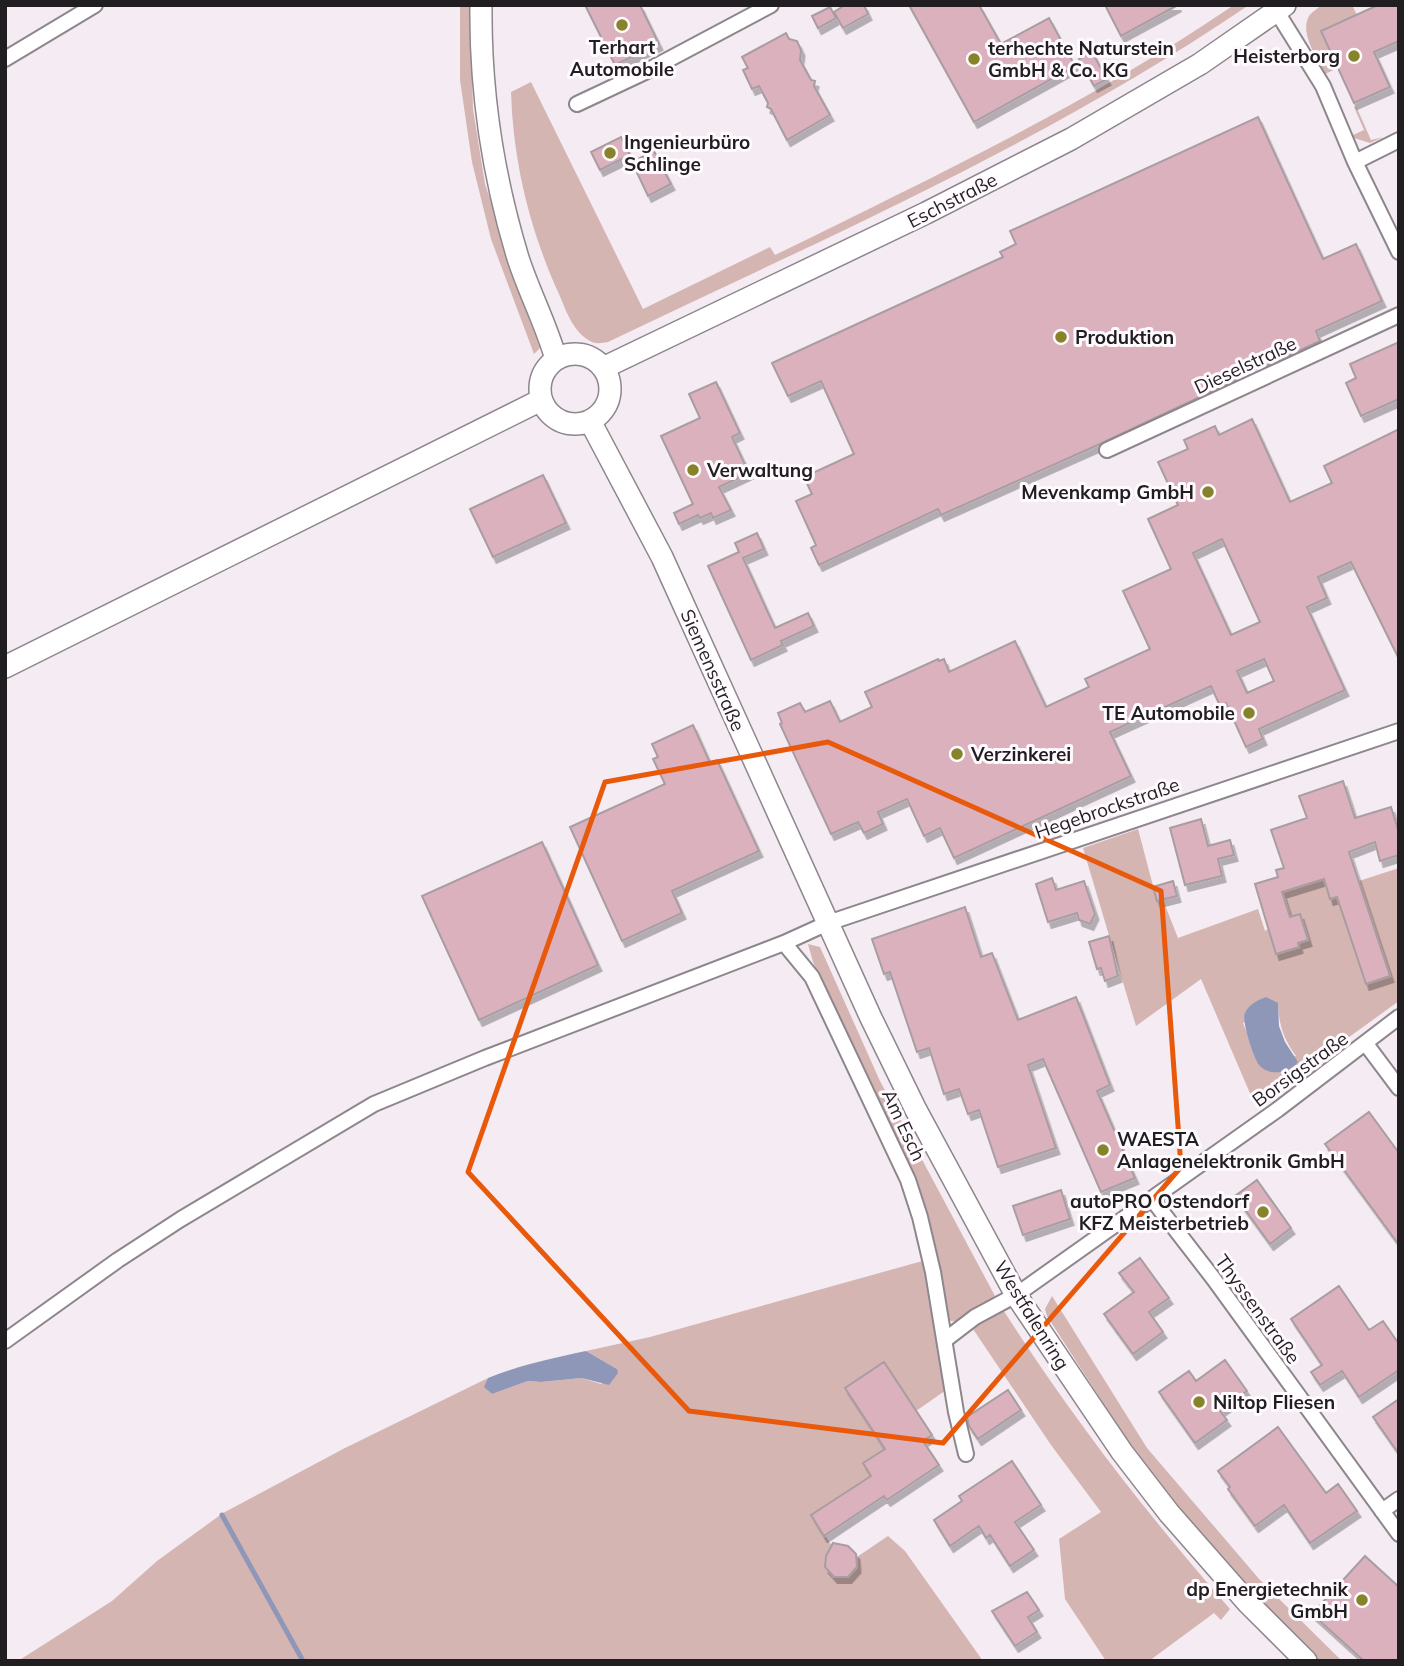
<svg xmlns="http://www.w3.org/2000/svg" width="1404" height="1666" font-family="Mulish,sans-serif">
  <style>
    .green { fill: #d4b5b2; fill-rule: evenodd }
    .water { fill: #8f97b9 }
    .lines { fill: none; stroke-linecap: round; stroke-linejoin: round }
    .stream { stroke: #8f97b9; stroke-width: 5 }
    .building { fill: #dbb1be; stroke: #a99da1; stroke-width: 2; fill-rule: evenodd; filter: url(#shadow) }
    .street-casing { stroke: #8e868d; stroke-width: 18 }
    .secondary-casing { stroke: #8e868d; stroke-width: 24 }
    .street { stroke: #fff; stroke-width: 14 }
    .secondary { stroke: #fff; stroke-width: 21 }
    .marked { fill: none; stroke: #e8590c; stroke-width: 5; stroke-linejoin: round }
    .poi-dot { fill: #87832b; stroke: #fefafe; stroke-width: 2.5 }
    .labels { text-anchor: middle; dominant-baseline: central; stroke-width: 6; stroke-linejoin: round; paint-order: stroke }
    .poi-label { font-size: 19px; font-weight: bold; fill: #211e21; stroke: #fefafe; text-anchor: start }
    .street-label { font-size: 19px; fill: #211e21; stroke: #fefafe }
  </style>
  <defs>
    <filter id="shadow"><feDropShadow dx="3.5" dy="6" stdDeviation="0" flood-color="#0004"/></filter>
  </defs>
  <rect width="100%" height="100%" fill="#f4ebf3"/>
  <path class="green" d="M460,5H470L473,109L485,184L540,348L534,354L491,239L472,162L460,80Z
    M1234,5H1249C1049,141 825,238 608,342C602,343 597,344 592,342C574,334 566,311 559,294C530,231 513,162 511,92L531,82L643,309L770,247L775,255C931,178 1090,103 1234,5Z
    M1322,5H1352L1357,15L1338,68L1325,74C1318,59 1299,33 1309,16C1312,12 1318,8 1322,5Z
    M1356,106L1371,140L1383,137L1370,143L1354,138L1353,135L1364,130L1354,107Z
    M1138,829L1157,901L1163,900L1178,938L1258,909L1265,931L1268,929L1276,954L1299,947L1298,943L1308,940L1300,915L1290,917L1282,892L1315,882L1322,874L1330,899L1337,897L1366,984L1390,976L1359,881L1399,868V1001L1255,1105L1201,979L1136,1026L1083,848ZM1278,1003C1279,1025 1283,1038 1296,1056L1259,1065L1243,1023Z
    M808,944L820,947L880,1081L995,1296L983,1307L959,1322L944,1320L913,1177L813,962Z
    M926,1260L949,1388L916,1411L884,1362L845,1388L885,1449L863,1463L871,1476L811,1515L845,1565L888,1536L905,1551L983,1661H18L112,1601L157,1561L223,1513L345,1448L488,1378L485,1387L492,1394L528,1381L541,1382L582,1378L601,1384L617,1369L586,1351L650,1337Z
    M1052,1296L1147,1448L1260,1580L1342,1661H1318L1197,1533L1136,1454L1047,1316L1045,1309Z
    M1002,1308C1071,1416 1145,1512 1230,1609L1221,1620L1214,1613L1149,1661H1106L1065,1599L1059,1539L1101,1512L1051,1445L971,1326Z"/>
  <path class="water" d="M1266,997L1278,1003L1279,1026L1285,1042L1298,1062C1290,1073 1269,1077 1259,1065C1254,1058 1241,1021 1245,1013C1249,1004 1258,1000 1266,997Z
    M586,1351L617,1369L618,1373L609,1385L582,1378L541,1382L528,1381L492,1394L484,1387L488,1378C520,1365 553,1358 586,1351Z"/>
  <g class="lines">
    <path class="stream" d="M222,1515L303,1661"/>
  </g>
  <path class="building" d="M585,5H640L659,44L615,65Z
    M845,5H864L868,14L843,28L834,12Z
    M909,5H979L1001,44L1049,18L1075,66L974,122Z
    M1105,5H1178L1121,36Z
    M1378,5H1399V41L1374,52L1390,87L1354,103L1321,31Z
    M830,7L836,18L818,28L812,16Z
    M786,33L789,39L797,41L801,50L800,60L811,80L815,81L814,86L830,115L787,140L771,109L767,107L768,103L759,86L752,89L743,70L748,68L742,57Z
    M1092,52L1107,79L1094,86L1079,59Z
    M1258,117L1323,259L1356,244L1382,301L1316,331L1320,341L1266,366L1263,358L1234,371L1238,379L1100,444L941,515L938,509L819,565L811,548L816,545L796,501L812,494L804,477L854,454L821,381L788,396L772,363L1003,257L1000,252L1016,244L1010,231Z
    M621,137L630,155L600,170L591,152Z
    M654,151L671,184L648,196L632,162Z
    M1399,342V399L1361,416L1346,383L1356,378L1350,364Z
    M716,382L740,433L732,437L749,473L719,487L731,510L713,518L711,513L700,518L698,515L679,524L674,513L693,504L661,436L700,418L689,394Z
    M1252,419L1290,502L1332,483L1324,466L1399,429V659L1351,562L1318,577L1327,598L1307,607L1345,690L1259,729L1263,739L1246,747L1226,703L1220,706L1211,686L1110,732L1131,776L954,858L940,828L924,836L907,799L878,812L883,824L864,833L858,822L831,834L780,724L782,723L778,713L800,703L805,712L830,701L840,722L872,707L865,692L901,676L938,659L939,661L944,659L949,672L1015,641L1046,707L1089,687L1085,679L1150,649L1123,591L1171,569L1148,519L1178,505L1158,462L1188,449L1184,440L1215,426L1219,435ZM1222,539L1260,622L1231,635L1193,553ZM1264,659L1274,681L1247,693L1237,671Z
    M543,475L566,523L493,557L470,509Z
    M757,533L764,549L743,558L775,628L808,613L814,626L781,641L783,645L751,660L708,566L739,552L735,543Z
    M693,725L710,763L717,760L759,851L672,891L682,913L622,941L570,827L665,784L653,759L658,757L652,744Z
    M1343,781L1355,818L1391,807L1399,833V855L1380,861L1375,842L1349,852L1390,976L1366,984L1337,897L1330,899L1324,879L1282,892L1290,917L1300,914L1308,940L1298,943L1299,947L1276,954L1255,884L1278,877L1276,870L1284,868L1271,830L1307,818L1299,796Z
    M1201,819L1208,846L1230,840L1234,855L1218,859L1222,876L1185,885L1170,828Z
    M542,842L598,965L479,1020L422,896Z
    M1052,878L1056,890L1084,881L1095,914L1090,924L1079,920L1077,913L1048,922L1036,884Z
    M1173,881L1177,896L1157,901L1153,887Z
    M965,907L981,957L992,953L1018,1020L1076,997L1110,1085L1097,1091L1135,1178L1101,1192L1043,1059L1028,1065L1056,1148L998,1167L979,1110L968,1114L959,1089L944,1094L929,1048L917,1052L890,972L884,974L872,939Z
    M1109,936L1118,976L1105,981L1101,968L1097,969L1089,942Z
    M1369,1112L1399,1153V1245L1325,1144Z
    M1257,1180L1291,1228L1270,1244L1235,1196Z
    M1061,1190L1070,1219L1023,1235L1013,1206Z
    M1140,1258L1169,1298L1149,1312L1163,1332L1133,1354L1104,1314L1134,1292L1119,1273Z
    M1339,1286L1369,1330L1383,1321L1399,1344V1370L1359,1397L1342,1371L1320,1385L1311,1372L1322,1365L1291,1319Z
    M1225,1360L1247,1391L1220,1411L1227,1420L1195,1443L1159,1392L1189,1371L1196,1381Z
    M884,1362L932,1435L923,1441L939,1465L887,1500L884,1496L824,1536L811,1515L871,1476L863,1463L885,1449L845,1388Z
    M1008,1390L1021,1410L978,1439L969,1426L967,1417Z
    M1399,1399V1454L1373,1417Z
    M1278,1427L1326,1493L1338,1484L1357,1511L1310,1543L1284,1505L1255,1526L1228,1489L1230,1487L1218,1471Z
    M1012,1461L1041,1505L1015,1522L1034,1550L1010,1566L990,1535L986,1538L979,1526L950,1546L934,1520L962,1501L959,1496Z
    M833,1543L848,1546L856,1554L857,1567L848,1577H834L825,1567L826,1556Z
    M1365,1556L1399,1587V1661H1364L1312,1614Z
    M1027,1592L1039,1610L1028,1617L1037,1632L1015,1646L992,1611Z"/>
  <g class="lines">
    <g class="street-casing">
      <path id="street" d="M1277,12L1323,86L1355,162L1399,252
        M5,59L95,5
        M577,104L645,72L771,5
        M1355,162L1399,140
        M1107,450L1399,315
        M784,943L812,977L908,1180L920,1217L933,1272L956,1412L966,1454
        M1366,1044L1399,1088
        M1152,1199L1213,1278L1399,1534
        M945,1340L975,1317L1016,1295L1277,1110L1399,1017
        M5,1341L118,1260L181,1219L374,1104L485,1058L784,943L828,923L1399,731
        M1382,1511L1399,1499"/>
    </g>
    <g class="secondary-casing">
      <path id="secondary" d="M481,5C480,92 493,176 518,258C529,292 546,324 556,359
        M540 389a35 35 0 1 1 70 0a35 35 0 1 1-70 0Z
        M603,368L926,213L1071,139L1200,64L1285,5
        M590,421L662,557L871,1018L916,1110L1016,1295L1122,1452L1169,1513L1248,1603L1306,1661
        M5,667L541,400"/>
    </g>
    <use href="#street" class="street"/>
    <use href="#secondary" class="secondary"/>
  </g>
  <path class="marked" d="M828,742L1161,891L1181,1167L943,1443L689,1411L468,1172L605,782Z"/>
  <g class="poi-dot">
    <circle cx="622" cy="25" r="7"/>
    <circle cx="1354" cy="56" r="7"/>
    <circle cx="974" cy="59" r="7"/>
    <circle cx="610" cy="153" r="7"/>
    <circle cx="1061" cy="337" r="7"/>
    <circle cx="693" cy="470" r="7"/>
    <circle cx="1208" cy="492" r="7"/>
    <circle cx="1249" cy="713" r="7"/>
    <circle cx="957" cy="754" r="7"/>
    <circle cx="1103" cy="1150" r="7"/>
    <circle cx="1263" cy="1212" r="7"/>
    <circle cx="1199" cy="1402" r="7"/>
    <circle cx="1362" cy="1600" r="7"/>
  </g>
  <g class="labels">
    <g class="poi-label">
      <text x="622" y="47" text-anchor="middle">Terhart<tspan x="622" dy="22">Automobile</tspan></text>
      <text x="988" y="48">terhechte Naturstein<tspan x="988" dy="22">GmbH &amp; Co. KG</tspan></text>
      <text x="1340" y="56" text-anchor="end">Heisterborg</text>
      <text x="624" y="142">Ingenieurbüro<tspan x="624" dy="22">Schlinge</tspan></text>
      <text x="1075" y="337">Produktion</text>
      <text x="707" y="470">Verwaltung</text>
      <text x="1194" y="492" text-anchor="end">Mevenkamp GmbH</text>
      <text x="1235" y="713" text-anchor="end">TE Automobile</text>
      <text x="971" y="754">Verzinkerei</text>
      <text x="1117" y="1139">WAESTA<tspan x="1117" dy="22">Anlagenelektronik GmbH</tspan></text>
      <text x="1249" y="1201" text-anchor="end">autoPRO Ostendorf<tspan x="1249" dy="22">KFZ Meisterbetrieb</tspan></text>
      <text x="1213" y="1402">Niltop Fliesen</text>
      <text x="1348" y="1589" text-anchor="end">dp Energietechnik<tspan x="1348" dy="22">GmbH</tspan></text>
    </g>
    <g class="street-label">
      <text transform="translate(952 200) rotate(-27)">Eschstraße</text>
      <text transform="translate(1245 365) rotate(-25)">Dieselstraße</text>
      <text transform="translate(713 670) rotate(66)">Siemensstraße</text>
      <text transform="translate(1107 808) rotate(-19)">Hegebrockstraße</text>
      <text transform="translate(1300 1069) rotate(-36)">Borsigstraße</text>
      <text transform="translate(904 1125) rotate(65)">Am Esch</text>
      <text transform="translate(1258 1309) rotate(54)">Thyssenstraße</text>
      <text transform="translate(1032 1315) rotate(58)">Westfalenring</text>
    </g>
  </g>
  <rect width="1404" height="1666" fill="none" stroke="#211e21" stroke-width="14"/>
</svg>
